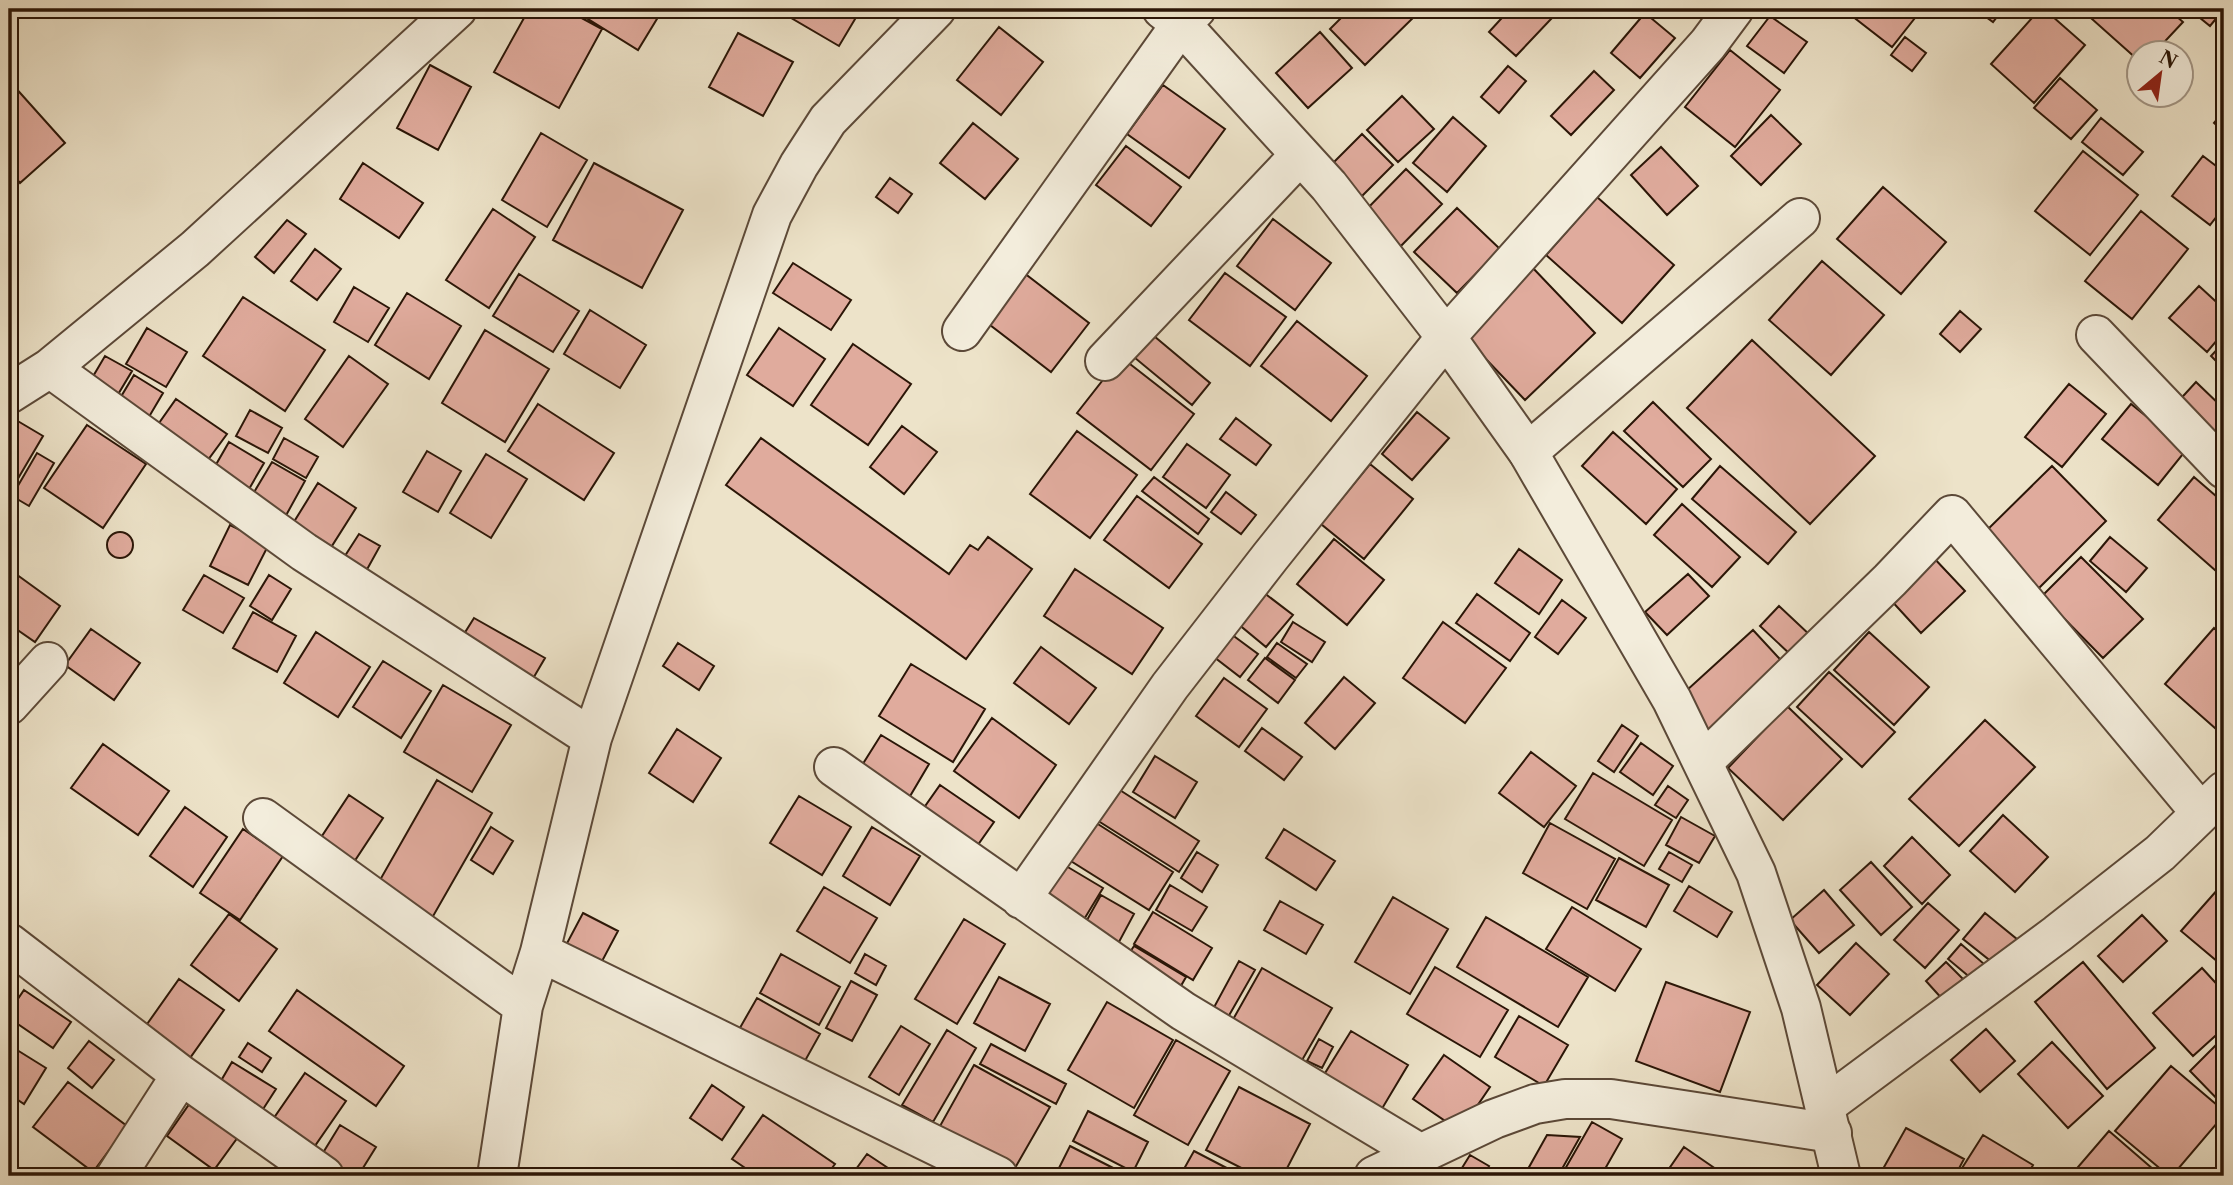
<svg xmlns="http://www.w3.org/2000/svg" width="2233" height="1185" font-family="'Libre Caslon Text',serif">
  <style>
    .building { fill: #e0ab9d; stroke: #2b1607; stroke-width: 2 }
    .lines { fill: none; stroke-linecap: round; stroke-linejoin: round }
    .minor-casing { stroke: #5c4938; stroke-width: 42 }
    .tertiary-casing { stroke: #5c4938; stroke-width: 42 }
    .minor { stroke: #f3eddc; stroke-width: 38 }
    .tertiary { stroke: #f3eddc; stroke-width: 38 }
  </style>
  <rect width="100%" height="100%" fill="#ede3c9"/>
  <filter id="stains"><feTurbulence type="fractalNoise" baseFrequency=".00286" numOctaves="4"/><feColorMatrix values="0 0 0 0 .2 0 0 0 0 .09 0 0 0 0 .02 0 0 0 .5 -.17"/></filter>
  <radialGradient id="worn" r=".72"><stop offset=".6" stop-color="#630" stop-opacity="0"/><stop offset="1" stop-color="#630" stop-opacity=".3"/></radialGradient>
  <path class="building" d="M529,9H565L602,29L559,108L494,72Z
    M572,9H663L638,50Z
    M782,9H861L839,46L781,12Z
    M1350,9H1420L1421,10L1365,65L1330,29Z
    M1510,9H1540L1551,19L1516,56L1489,32Z
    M1843,9H1922L1892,47Z
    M1975,9H2003L1993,22Z
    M2040,9H2044L2085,45L2034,103L1991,64Z
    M2085,9H2168L2183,22L2155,52H2138V60L2083,11Z
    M2189,9H2224L2210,26Z
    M1645,13L1675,38L1640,78L1611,53Z
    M1770,16L1807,42L1784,73L1747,46Z
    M999,27L1043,62L1001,115L957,80Z
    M1320,32L1352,68L1308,108L1276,73Z
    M738,33L793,62L763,116L709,87Z
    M1905,37L1926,53L1912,71L1891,55Z
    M1730,50L1780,90L1735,147L1685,107Z
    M430,65L471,87L438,150L397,128Z
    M1508,66L1526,81L1499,113L1481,97Z
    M1594,71L1614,90L1571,135L1551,116Z
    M2060,78L2097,110L2071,139L2034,108Z
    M13,85L65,143L20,183L9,170V89Z
    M1163,85L1225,129L1189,178L1127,134Z
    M1402,96L1434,129L1398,162L1367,130Z
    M2224,111V132L2214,123Z
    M1771,115L1801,144L1761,185L1731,156Z
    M1453,117L1486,146L1447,192L1413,163Z
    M2101,118L2143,152L2123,175L2082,142Z
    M973,123L1018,159L985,199L940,163Z
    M541,133L587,160L547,227L502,200Z
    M1362,134L1393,165L1355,203L1324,172Z
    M1126,146L1181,187L1151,226L1096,185Z
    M1661,147L1698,186L1667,215L1631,175Z
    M2083,151L2138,195L2090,255L2035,211Z
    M2203,156L2224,172V207L2210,225L2172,196Z
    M363,163L423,203L399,238L340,199Z
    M594,163L683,210L642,288L553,240Z
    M1406,169L1442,204L1396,251L1361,215Z
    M890,178L912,194L898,213L876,197Z
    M1883,187L1946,242L1901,294L1837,239Z
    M1597,197L1674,265L1622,323L1546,255Z
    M1457,208L1500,249L1457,293L1414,252Z
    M493,209L535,237L489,308L446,280Z
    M2141,211L2188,249L2132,319L2085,281Z
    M1273,219L1331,263L1295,310L1237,266Z
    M287,220L306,234L274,273L255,257Z
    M315,249L341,269L317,300L291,281Z
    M1822,261L1884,315L1831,375L1769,320Z
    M793,263L851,300L831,330L773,293Z
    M1015,266L1089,323L1051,372L977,315Z
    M1531,266L1595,333L1525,400L1461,333Z
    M1225,273L1286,317L1250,366L1189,320Z
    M519,274L579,311L553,352L493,316Z
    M2199,286L2224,309V332L2207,352L2169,318Z
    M354,287L389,308L368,342L334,322Z
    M407,293L461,326L429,379L375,345Z
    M243,297L325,350L285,411L203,356Z
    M590,310L646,345L620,388L564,354Z
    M1960,311L1981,329L1960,352L1940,334Z
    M1297,321L1367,376L1331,421L1261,366Z
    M147,328L187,352L166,387L126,364Z
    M779,328L825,359L793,406L747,375Z
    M485,330L549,369L505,442L442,403Z
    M1148,331L1210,383L1192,405L1129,353Z
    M1752,340L1875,456L1810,524L1687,408Z
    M2224,342V369L2211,356Z
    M853,344L911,384L868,445L811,405Z
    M105,356L132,371L111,406L85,390Z
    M349,356L388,384L343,447L305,419Z
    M1121,357L1194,414L1151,470L1077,413Z
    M134,375L163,393L143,427L113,410Z
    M2196,382L2224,409V421L2208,438L2174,406Z
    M2069,384L2106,414L2062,467L2025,437Z
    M176,399L227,434L202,468L152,433Z
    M1653,402L1711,459L1683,487L1624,431Z
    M538,404L614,453L584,500L508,451Z
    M2131,404L2187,449L2158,485L2102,439Z
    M250,410L282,428L268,453L236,436Z
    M1417,412L1449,438L1412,480L1382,454Z
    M1236,418L1271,445L1256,465L1220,439Z
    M16,420L43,436L13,487L9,484V433Z
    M87,425L146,464L103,528L44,488Z
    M902,426L937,452L904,494L870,467Z
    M1077,431L1137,475L1090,538L1030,494Z
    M1613,432L1677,489L1646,524L1582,466Z
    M284,438L318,457L306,478L273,459Z
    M761,438L949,574L970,545L978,550L988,537L1032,569L966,659L726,485Z
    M229,442L264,463L245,496L210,475Z
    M1187,444L1230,475L1206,508L1163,477Z
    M427,451L461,471L438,512L403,492Z
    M37,453L54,463L29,506L12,496Z
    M486,454L527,479L491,538L450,513Z
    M272,462L305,481L284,519L250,499Z
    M1370,464L1413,499L1364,559L1321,524Z
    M1720,466L1796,532L1768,564L1692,499Z
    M2052,466L2106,521L2036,591L1981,536Z
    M1154,477L1209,519L1198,534L1142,491Z
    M2194,477L2224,503V578L2158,520Z
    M318,483L356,508L330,549L292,525Z
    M1226,492L1256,515L1241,534L1211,512Z
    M1137,496L1202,544L1169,588L1104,540Z
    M1682,504L1740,557L1712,587L1654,535Z
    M230,525L269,544L248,585L210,566Z
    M107 545a13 13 0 1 1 26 0a13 13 0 1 1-26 0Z
    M359,534L380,546L365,573L343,559Z
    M2110,537L2147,568L2126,592L2090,561Z
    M1334,539L1384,580L1347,625L1297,584Z
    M1519,549L1562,580L1539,614L1495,583Z
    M1932,556L1965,591L1921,633L1888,597Z
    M2081,557L2143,619L2103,658L2042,596Z
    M9,569L60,606L35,642L9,624Z
    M1075,569L1163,628L1132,674L1044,616Z
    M1688,574L1709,596L1667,635L1645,612Z
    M204,575L244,598L223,633L183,610Z
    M269,575L291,589L272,620L250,606Z
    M1263,592L1293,615L1266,647L1237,623Z
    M1477,594L1530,633L1510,661L1456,623Z
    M1562,600L1586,618L1558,654L1535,637Z
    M1779,606L1811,636L1792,656L1760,626Z
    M253,612L296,636L277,672L233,648Z
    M474,618L545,658L531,682L459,642Z
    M1293,622L1325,642L1312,662L1281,642Z
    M1443,622L1506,668L1465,723L1403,678Z
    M2214,628L2224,637V736L2165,684Z
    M91,629L140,663L114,700L65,665Z
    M1753,630L1789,669L1710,740L1675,701Z
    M316,632L370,667L338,717L284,683Z
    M1869,632L1929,687L1894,725L1834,670Z
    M1231,634L1258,654L1240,677L1214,657Z
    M678,643L714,666L699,690L663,666Z
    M1277,643L1307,664L1296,678L1267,657Z
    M1041,647L1096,688L1069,724L1014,683Z
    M1265,658L1295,680L1278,703L1248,680Z
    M383,661L431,691L401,738L353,707Z
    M911,664L985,709L953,762L879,716Z
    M1829,672L1895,732L1862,767L1797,707Z
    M1344,677L1375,703L1335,749L1305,723Z
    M1224,678L1267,709L1239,747L1196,716Z
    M443,685L511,725L472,792L404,752Z
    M1787,706L1842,759L1783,820L1728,768Z
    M992,718L1056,765L1019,818L954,771Z
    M1985,720L2035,767L1959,846L1909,799Z
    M1622,725L1638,736L1614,772L1598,761Z
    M1262,728L1302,757L1284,780L1245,751Z
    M677,729L721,758L693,802L649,773Z
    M881,735L929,764L903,808L854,778Z
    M1641,743L1673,766L1653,795L1620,772Z
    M103,744L169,791L138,835L71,788Z
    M1531,752L1576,786L1544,827L1499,793Z
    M1155,756L1197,782L1175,818L1133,792Z
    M1593,773L1672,820L1644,866L1565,819Z
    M437,780L492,813L432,918L376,887Z
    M940,785L994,822L970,856L916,819Z
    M1112,785L1199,841L1179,872L1092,817Z
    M1668,786L1688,800L1676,818L1655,805Z
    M349,795L383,818L352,865L318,842Z
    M799,796L851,827L822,875L770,843Z
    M185,807L227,837L193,887L150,856Z
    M2003,815L2048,857L2015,892L1970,851Z
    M1681,817L1715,836L1699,863L1666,845Z
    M1090,819L1173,872L1149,910L1066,858Z
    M1550,823L1615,859L1587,909L1523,873Z
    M491,827L513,841L493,874L471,860Z
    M872,827L920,856L890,905L843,876Z
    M243,829L283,856L240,920L200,893Z
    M1284,829L1335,861L1316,890L1266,858Z
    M1912,837L1950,875L1922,904L1884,866Z
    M1197,852L1218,865L1202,892L1181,878Z
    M1669,852L1692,865L1682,882L1659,869Z
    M1619,858L1669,885L1646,927L1596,900Z
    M1056,860L1103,888L1077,931L1030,903Z
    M1871,862L1912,907L1881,935L1840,890Z
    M1170,885L1207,907L1192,931L1156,910Z
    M1689,886L1732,912L1717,937L1674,911Z
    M824,887L877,918L850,963L797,931Z
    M2219,888L2224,892V967L2181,931Z
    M1824,890L1854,925L1819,953L1790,920Z
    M1101,895L1134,914L1112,955L1078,936Z
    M1393,897L1448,929L1410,994L1355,962Z
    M1280,901L1323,925L1306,954L1264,930Z
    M1928,903L1959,930L1925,968L1894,940Z
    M1572,907L1641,949L1615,991L1546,949Z
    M1153,912L1212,948L1193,980L1134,944Z
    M583,913L618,931L600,965L565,947Z
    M1985,913L2018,940L1997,966L1963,939Z
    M229,914L277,949L239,1001L191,965Z
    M2142,915L2167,941L2123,982L2098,956Z
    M1486,917L1588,977L1558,1027L1457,967Z
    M964,919L1005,944L957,1024L915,999Z
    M1856,943L1889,974L1850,1015L1817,985Z
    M1961,944L1984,964L1972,979L1948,959Z
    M1134,946L1186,977L1174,998L1121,966Z
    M781,954L840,987L819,1025L760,993Z
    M865,954L886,966L876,985L855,973Z
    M1239,961L1255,970L1227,1019L1212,1011Z
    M1946,962L1965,981L1944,1001L1926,981Z
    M2083,962L2155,1048L2107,1089L2035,1002Z
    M1435,967L1508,1010L1480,1057L1407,1014Z
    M1262,968L1332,1008L1301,1062L1231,1023Z
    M2202,968L2224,992V1028L2193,1056L2153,1013Z
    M999,977L1050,1004L1025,1051L974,1023Z
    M179,979L224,1010L190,1058L145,1027Z
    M851,981L877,995L852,1041L826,1028Z
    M1666,982L1750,1012L1720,1092L1636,1061Z
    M24,990L71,1022L53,1048L9,1018V1012Z
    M297,990L404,1066L376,1106L269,1031Z
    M757,998L820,1034L801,1068L737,1033Z
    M1107,1002L1173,1040L1134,1108L1068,1070Z
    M1519,1016L1568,1045L1544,1086L1495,1057Z
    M901,1026L930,1044L899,1095L869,1077Z
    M1986,1029L2015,1061L1980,1092L1951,1060Z
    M947,1030L976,1048L933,1122L902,1105Z
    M1351,1031L1408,1065L1380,1112L1322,1078Z
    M2224,1037V1106L2190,1071Z
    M1319,1039L1333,1047L1322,1068L1307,1061Z
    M1176,1040L1230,1071L1188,1145L1134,1115Z
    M89,1041L114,1060L92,1088L68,1068Z
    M2052,1042L2103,1096L2068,1128L2018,1074Z
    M248,1043L271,1058L262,1072L239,1057Z
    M991,1044L1066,1084L1056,1104L980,1064Z
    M9,1045L46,1068L24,1104L9,1094Z
    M1444,1055L1490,1087L1460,1131L1413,1099Z
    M232,1062L276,1089L258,1117L215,1091Z
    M974,1065L1050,1107L1015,1168L940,1126Z
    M2171,1066L2224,1111V1115L2172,1176H2169L2115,1131Z
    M305,1073L346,1101L310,1153L269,1125Z
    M68,1082L127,1126L93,1172L33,1127Z
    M712,1085L744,1107L722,1140L690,1118Z
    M1239,1087L1310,1124L1283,1176H1257L1206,1150Z
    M190,1103L238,1137L214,1170L167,1136Z
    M1088,1111L1148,1142L1133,1172L1073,1141Z
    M763,1115L835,1164L826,1176H757L732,1159Z
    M1592,1122L1622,1139L1601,1176H1561Z
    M340,1125L376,1147L358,1176H342L318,1161Z
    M1906,1128L1964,1159L1955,1176H1879Z
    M2109,1131L2161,1176H2075L2072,1174Z
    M1547,1135L1580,1137L1558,1176H1540L1528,1169Z
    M1983,1135L2033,1165L2027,1176H1957Z
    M1070,1146L1123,1173L1121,1176H1055Z
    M1684,1147L1726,1176H1664Z
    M1194,1151L1242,1176H1180Z
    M867,1154L900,1176H851Z
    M1470,1155L1489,1166L1483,1176H1457Z
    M389,1170L398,1176H384Z"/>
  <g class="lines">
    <g class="minor-casing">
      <path id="minor" d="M962,331L1181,24L1196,9
        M2096,335L2224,469
        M1105,361L1300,155
        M50,368L304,552L592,738
        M9,394L50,368L195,249L457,9
        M1528,452L1800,218
        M9,705L48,662
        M1703,762L1890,580L1952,515L2201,813
        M834,767L1183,1011L1421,1154
        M263,818L523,1006
        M1021,899L1170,686L1270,557L1446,337L1708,44L1734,9
        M9,943L181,1075L324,1176
        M540,952L998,1176
        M1825,1106L2057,934L2160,853L2224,791
        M116,1176L181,1075
        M497,1176L523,1006L540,952L592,738L772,215L799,165L828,120L936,9
        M1374,1176L1494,1119L1535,1104L1565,1099H1611L1832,1133"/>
    </g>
    <g class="tertiary-casing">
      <path id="tertiary" d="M1162,9L1181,24L1329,186L1446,337L1528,452L1672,700L1756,873L1801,1008L1841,1176"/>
    </g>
    <use href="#minor" class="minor"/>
    <use href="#tertiary" class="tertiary"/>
  </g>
  <rect width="2233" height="1185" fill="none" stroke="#ede3c9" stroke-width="35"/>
  <rect x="10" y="10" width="2212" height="1164" fill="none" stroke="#2b1607" stroke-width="3.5"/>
  <rect x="18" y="18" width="2198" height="1150" fill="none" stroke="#2b1607" stroke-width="2"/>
  <g transform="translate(2160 74) rotate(29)"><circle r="33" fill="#f3eddc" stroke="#a39787" stroke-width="2"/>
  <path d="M0-5L12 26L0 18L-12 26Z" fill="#8f2418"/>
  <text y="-10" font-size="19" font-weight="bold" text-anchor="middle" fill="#2b1607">N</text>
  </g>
  <rect width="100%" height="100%" filter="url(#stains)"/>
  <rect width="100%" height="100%" fill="url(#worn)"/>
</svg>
